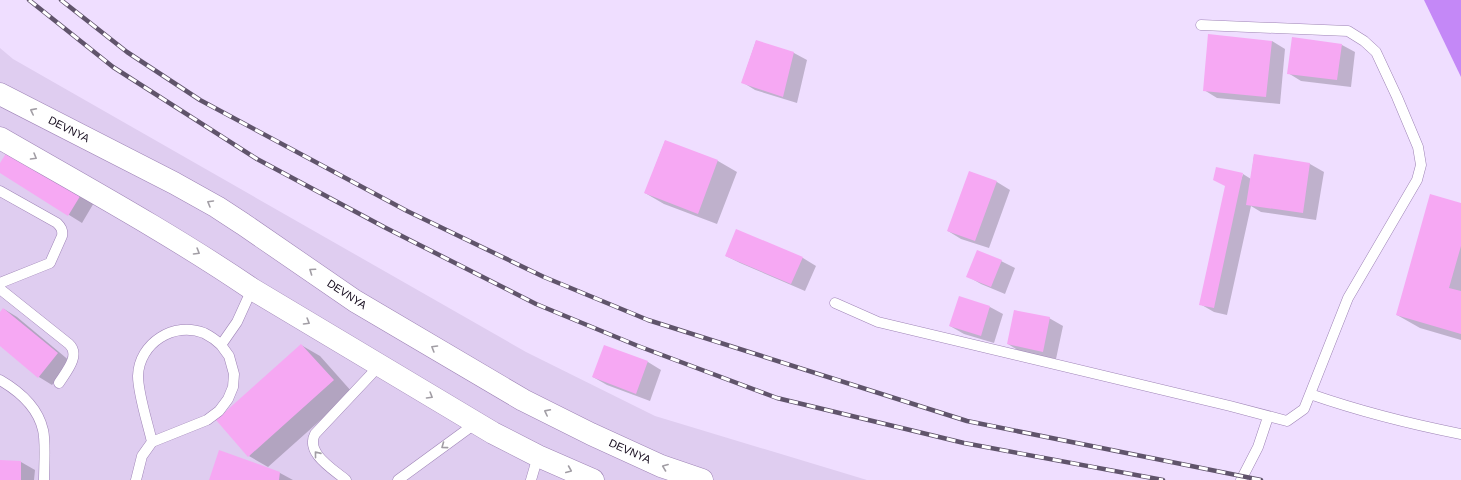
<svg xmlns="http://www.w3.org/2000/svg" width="1461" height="480" font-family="Helvetica,sans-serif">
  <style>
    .built { fill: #dfcdf0 }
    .water { fill: #c488f7 }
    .shadow { fill: #0003 }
    .building { fill: #f6a8f3 }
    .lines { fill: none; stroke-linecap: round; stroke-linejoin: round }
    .lane-casing { stroke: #9e84b6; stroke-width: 11 }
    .secondary-casing { stroke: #9e84b6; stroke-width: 23 }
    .lane { stroke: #fff; stroke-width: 10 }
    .secondary { stroke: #fff; stroke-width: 22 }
    .rail-casing { stroke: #60546b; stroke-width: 4.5 }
    .rail { stroke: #fff; stroke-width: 3; stroke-dasharray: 9; stroke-linecap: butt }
    .oneway { stroke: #a19da4 }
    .labels { text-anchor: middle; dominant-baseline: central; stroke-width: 3.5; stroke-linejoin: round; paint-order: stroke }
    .street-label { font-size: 11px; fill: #13091b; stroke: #fff }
  </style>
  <rect width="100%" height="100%" fill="#efdeff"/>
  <path class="built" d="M0,48L13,59L526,352L655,416L867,480H0Z"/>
  <path class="water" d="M1424,0H1461V77Z"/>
  <path class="shadow" d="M756,41L794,53L807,60L797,103L755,90L742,82Z
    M1272,41L1285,49L1280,104L1217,98L1204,90Z
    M1342,45L1355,52L1351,87L1301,81L1288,73Z
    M665,141L718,161L737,172L717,224L664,204L645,193Z
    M1254,155L1310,164L1324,172L1316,220L1261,212L1251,206L1227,315L1214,312L1200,304L1243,174L1251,179Z
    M0,165L95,201L82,223L0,172Z
    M970,172L997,182L1010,190L989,248L961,239L948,231Z
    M1461,204V340L1420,328L1397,315Z
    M726,256L803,258L816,266L805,291L740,263Z
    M1001,261L1015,268L1005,294L981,284L967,276Z
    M990,307L1003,314L994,343L964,334L950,326Z
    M4,309L17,317L71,362L52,385L39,377L0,345V314Z
    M1049,318L1063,326L1056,359L1021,352L1008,344Z
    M301,345L320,356L352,392L268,467L249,456Z
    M648,362L661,370L650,401L607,385L593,377Z
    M0,461L21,462L35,470L34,480H0Z
    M280,473L293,480H211Z"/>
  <path class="building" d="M1208,34L1272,41L1266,97L1203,91Z
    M1292,37L1342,44L1337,80L1287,74Z
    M756,40L794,52L783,97L741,83Z
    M665,140L718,160L698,214L644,193Z
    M10,147L82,193L68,216L0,173V163Z
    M1254,154L1310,163L1303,213L1246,205Z
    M1216,167L1243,173L1214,308L1199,305L1225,186L1213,180Z
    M969,171L997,181L975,241L947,231Z
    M1430,194L1461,203V246L1449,288L1461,291V334L1396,315Z
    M736,229L803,257L791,284L725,256Z
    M977,250L1002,260L991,287L966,277Z
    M959,296L990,306L981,336L949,326Z
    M3,308L58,353L38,378L0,346V312Z
    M1014,310L1050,317L1043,352L1007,344Z
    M301,344L334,380L248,457L216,420Z
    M604,345L648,361L636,394L592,377Z
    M219,450L280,472L279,480H209Z
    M0,460L21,461V480H0Z"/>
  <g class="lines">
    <g class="lane-casing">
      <path id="lane" d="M1201,25L1348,31L1364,41L1376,52L1397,97L1418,147L1421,165L1417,180L1348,298L1310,394
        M0,191L57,223C61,227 63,230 62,236L50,263L0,283
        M0,289L69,344C81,355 66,372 59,383
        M835,303L878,322L1230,406L1287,421L1304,409L1310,394C1359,411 1410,424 1461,434
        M0,380C19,391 38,408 43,430C46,442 44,467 44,480
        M152,442C148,424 138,394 138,376C139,343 174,321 204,333C210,336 216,340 221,345
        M136,480L142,456L152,442L207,420L219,411L228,399L233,387L234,374L229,356L221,345L237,322L252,289
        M346,480C333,469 305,453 315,434L379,366
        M398,480L476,423
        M531,480L538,456
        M1241,480L1258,447L1268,417"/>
    </g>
    <g class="secondary-casing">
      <path id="secondary" d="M0,94L174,183L217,207L243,224L355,301L523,400L591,434L661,466L702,480
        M0,138C85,187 171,234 252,289L493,433L538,456L593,480"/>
    </g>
    <use href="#lane" class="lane"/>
    <use href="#secondary" class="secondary"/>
    <g class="rail-casing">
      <path id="rail" d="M29,0L113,67L257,159L384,227L536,304L638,346L777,398L964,443L1163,480
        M61,0L127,52L200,100L407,211L544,277L648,320L967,421L1261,480"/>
    </g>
    <use href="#rail" class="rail"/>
  </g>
  <defs><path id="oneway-chevron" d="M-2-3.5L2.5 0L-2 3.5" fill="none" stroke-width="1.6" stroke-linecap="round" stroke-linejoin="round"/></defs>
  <g class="oneway">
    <use href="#oneway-chevron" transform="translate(33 111) rotate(-153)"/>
    <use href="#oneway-chevron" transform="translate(34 157) rotate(30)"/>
    <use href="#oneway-chevron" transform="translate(210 203) rotate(-150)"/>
    <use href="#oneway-chevron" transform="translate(197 252) rotate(31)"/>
    <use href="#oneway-chevron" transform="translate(312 271) rotate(-145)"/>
    <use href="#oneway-chevron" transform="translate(307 322) rotate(31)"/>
    <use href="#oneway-chevron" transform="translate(434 348) rotate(-149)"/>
    <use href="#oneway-chevron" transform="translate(430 396) rotate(31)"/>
    <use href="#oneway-chevron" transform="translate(547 412) rotate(-153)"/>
    <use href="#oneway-chevron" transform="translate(444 446) rotate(144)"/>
    <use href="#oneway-chevron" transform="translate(317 454) rotate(-129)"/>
    <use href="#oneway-chevron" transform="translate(665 467) rotate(-159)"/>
    <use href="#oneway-chevron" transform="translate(569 470) rotate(23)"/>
  </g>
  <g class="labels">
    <g class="street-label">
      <text transform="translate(69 129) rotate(27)">DEVNYA</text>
      <text transform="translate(347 294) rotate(33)">DEVNYA</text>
      <text transform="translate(630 451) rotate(24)">DEVNYA</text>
    </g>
  </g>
</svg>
